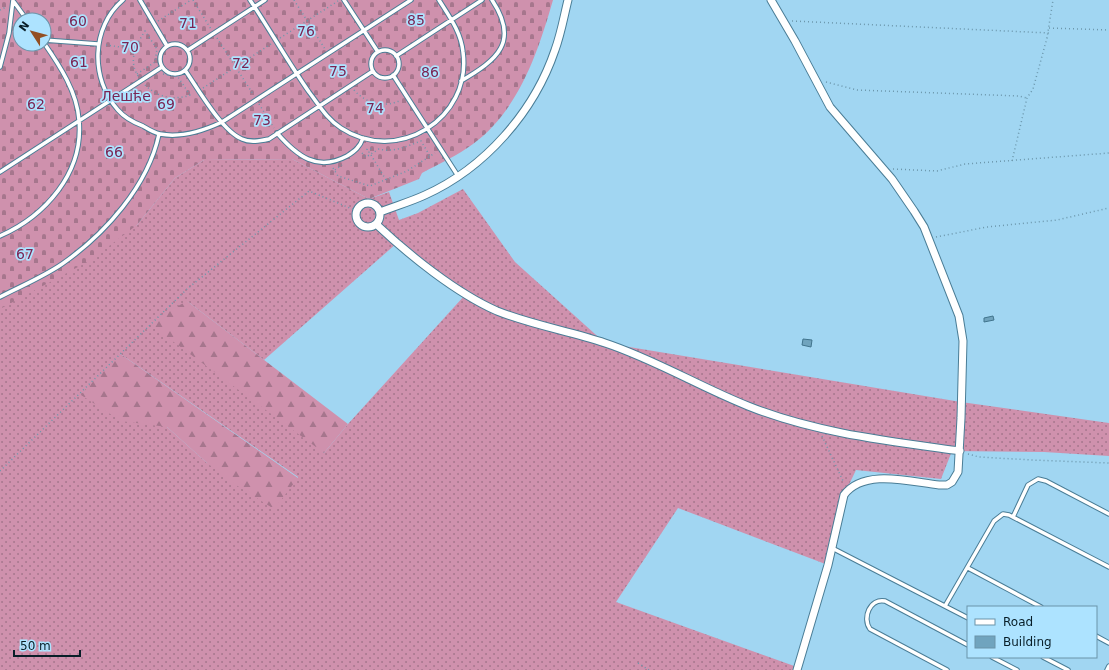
<svg xmlns="http://www.w3.org/2000/svg" width="1109" height="670" font-family="'DejaVu Sans',sans-serif">
  <style>
    .grass { fill: url(#grass-dots); fill-rule: evenodd }
    .forest { fill: url(#forest-firs) }
    .cemetery { fill: url(#cemetery-stones); fill-rule: evenodd }
    .building { fill: #70a4be; stroke: #41748d }
    .lines { fill: none; stroke-linecap: round; stroke-linejoin: round }
    .service-casing { stroke: #4a7d96; stroke-width: 5.5 }
    .minor-casing { stroke: #4a7d96; stroke-width: 9 }
    .path { stroke: #6c97ac; stroke-width: 1.5; stroke-dasharray: 1 3; stroke-linecap: butt }
    .service { stroke: #fff; stroke-width: 3.5 }
    .minor { stroke: #fff; stroke-width: 7 }
    .labels { text-anchor: middle; dominant-baseline: central; stroke-width: 3.5; stroke-linejoin: round; paint-order: stroke }
    .park-label { font-size: 14px; fill: #7a2453; stroke: #ade3ff }
  </style>
  <defs>
    <pattern id="grass-dots" width="8" height="8" patternUnits="userSpaceOnUse"><rect width="8" height="8" fill="#cf91ad"/><path d="M2 2h.1M6 6h.1" fill="none" stroke="#a6768d" stroke-width="1.8" stroke-linecap="round"/></pattern>
    <pattern id="forest-firs" width="22" height="20" patternUnits="userSpaceOnUse"><rect width="22" height="20" fill="#cf91ad"/><path d="M5 1l3.5 6h-7zM16 11l3.5 6h-7z" fill="#a6768d"/></pattern>
    <pattern id="cemetery-stones" width="16" height="16" patternUnits="userSpaceOnUse"><rect width="16" height="16" fill="#cf91ad"/><path d="M2 7V4a2 2 0 0 1 4 0v3zM10 15v-3a2 2 0 0 1 4 0v3z" fill="#a6768d"/></pattern>
  </defs>
  <rect width="100%" height="100%" fill="#a1d6f2"/>
  <path class="grass" d="M292,159L369,199L389,192L399,220L418,213L463,189L515,262L605,343L961,402L1109,423V456L1044,452L952,451L941,479L856,470L844,495L828,565L678,508L616,602L797,667V670H0V299L137,225L175,178L204,160ZM397,243L465,295L348,424L324,453L187,301L264,360ZM119,353L298,477V478L207,463L167,427Z"/>
  <path class="forest" d="M187,301L348,424L324,453L148,323Z
    M119,353L298,478L274,509L236,485L207,463L167,427L121,421L81,395Z"/>
  <path class="cemetery" d="M0,0H553C538,52 519,110 473,144C458,155 439,164 422,173L419,179L369,199L292,159L204,160L175,178L137,225L89,261L0,309ZM20,20H44V44H20Z"/>
  <path class="building" d="M993,316L994,320L984,322V318Z
    M803,339L812,340L811,347L802,345Z"/>
  <g class="lines">
    <g class="service-casing">
      <path id="service" d="M123,0C91,27 90,79 118,110C124,117 135,123 143,126C148,129 154,133 160,134C181,138 203,131 222,122L411,0
        M140,0L167,46
        M250,0C270,30 288,62 309,92C319,105 327,119 341,128C397,165 472,119 463,52C461,32 449,16 439,0
        M344,0L378,52
        M14,2L27,20
        M44,40L98,44
        M160 59a15 15 0 1 1 30 0a15 15 0 1 1-30 0Z
        M188,50L265,0
        M371 64a14 14 0 1 1 28 0a14 14 0 1 1-28 0Z
        M396,56L482,0
        M0,67L9,33L13,0
        M185,70C198,89 222,131 242,139C250,143 260,141 269,139L373,71
        M393,75L458,176
        M461,81C497,60 520,42 492,0
        M277,133C297,156 317,172 347,156C355,151 360,147 363,138
        M0,172L162,67
        M0,236C45,216 84,173 79,120C77,92 60,66 44,43
        M0,297C21,286 43,277 62,264C105,234 148,186 159,134
        M1013,517L1028,485L1038,479L1046,481L1109,514
        M832,548L968,618
        M968,568L1041,607
        M945,606L994,521L1003,514L1009,515L1109,567
        M1096,636L1109,643
        M992,657L1017,670
        M1043,657L1068,670
        M947,670L870,629C862,618 870,598 885,601L968,645
        M1107,670L1109,666"/>
    </g>
    <g class="minor-casing">
      <path id="minor" d="M771,0L795,41L830,107L892,179L914,211L924,227L959,316L963,341L961,418L958,472L952,482L947,485H939C911,482 864,468 844,495L828,565L797,670
        M356 215a12 12 0 1 1 24 0a12 12 0 1 1-24 0Z
        M380,212C395,206 410,202 425,195C485,168 534,112 555,50C561,34 564,16 568,0
        M376,224C409,255 456,293 497,311C532,325 569,331 605,343C654,359 700,387 748,406C815,433 888,441 960,451"/>
    </g>
    <path class="path" d="M193,0L211,29
      M294,0L325,49
      M0,10L6,7
      M158,21L191,0
      M792,21L1049,33
      M1049,28L1109,30
      M217,38L253,94
      M280,38L338,1
      M106,45L134,49
      M137,74L155,62L157,49L145,31C136,45 128,60 138,76
      M163,74L178,77L190,95
      M826,82L857,90L1019,96L1027,98
      M145,85C158,98 176,101 193,94
      M203,88L271,44
      M354,90C366,104 386,108 401,100
      M259,104L274,128
      M367 150a2 2 0 1 1 4 0a2 2 0 1 1-4 0Z
      M362,153L366,157L379,149C393,153 407,146 421,141L430,156
      M371,155L386,180
      M1012,161L1027,98L1033,89L1047,38L1053,0
      M333,168L338,176L370,186L407,171L435,153
      M893,169L937,171L965,164L1109,153
      M335,170L342,165
      M936,237L987,227L1057,220L1109,208
      M822,436L844,483
      M968,454L979,457L1032,460L1109,463
      M0,471L187,289L309,191L357,211
      M638,663L649,670"/>
    <use href="#service" class="service"/>
    <use href="#minor" class="minor"/>
  </g>
  <g class="labels">
    <g class="park-label">
      <text x="416" y="20">85</text>
      <text x="78" y="21">60</text>
      <text x="188" y="23">71</text>
      <text x="306" y="31">76</text>
      <text x="130" y="47">70</text>
      <text x="79" y="62">61</text>
      <text x="241" y="63">72</text>
      <text x="338" y="71">75</text>
      <text x="430" y="72">86</text>
      <text x="126" y="96">Лешће</text>
      <text x="36" y="104">62</text>
      <text x="166" y="104">69</text>
      <text x="375" y="108">74</text>
      <text x="262" y="120">73</text>
      <text x="114" y="152">66</text>
      <text x="25" y="254">67</text>
    </g>
  </g>
  <rect x="967" y="606" width="130" height="52" fill="#ade3ff" stroke="#6b94a9"/>
  <rect x="975" y="619" width="20" height="6" fill="#ffffff" stroke="#6b94a9"/>
  <text x="1003" y="626" font-size="12" fill="#081e28">Road</text>
  <rect x="975" y="636" width="20" height="12" fill="#70a4be" stroke="#6b94a9"/>
  <text x="1003" y="646" font-size="12" fill="#081e28">Building</text>
  <g transform="translate(32 32) rotate(306)"><circle r="19" fill="#ade3ff" stroke="#6b94a9"/>
  <path d="M0-3L7 15L0 10L-7 15Z" fill="#934f22"/>
  <text y="-6" font-size="11" font-weight="bold" text-anchor="middle" fill="#081e28">N</text>
  </g>
  <path d="M14 650v6h66v-6" fill="none" stroke="#081e28" stroke-width="2"/>
  <text x="20" y="650" font-size="12" fill="#081e28" stroke="#ade3ff" stroke-width="3" paint-order="stroke">50 m</text>
</svg>
